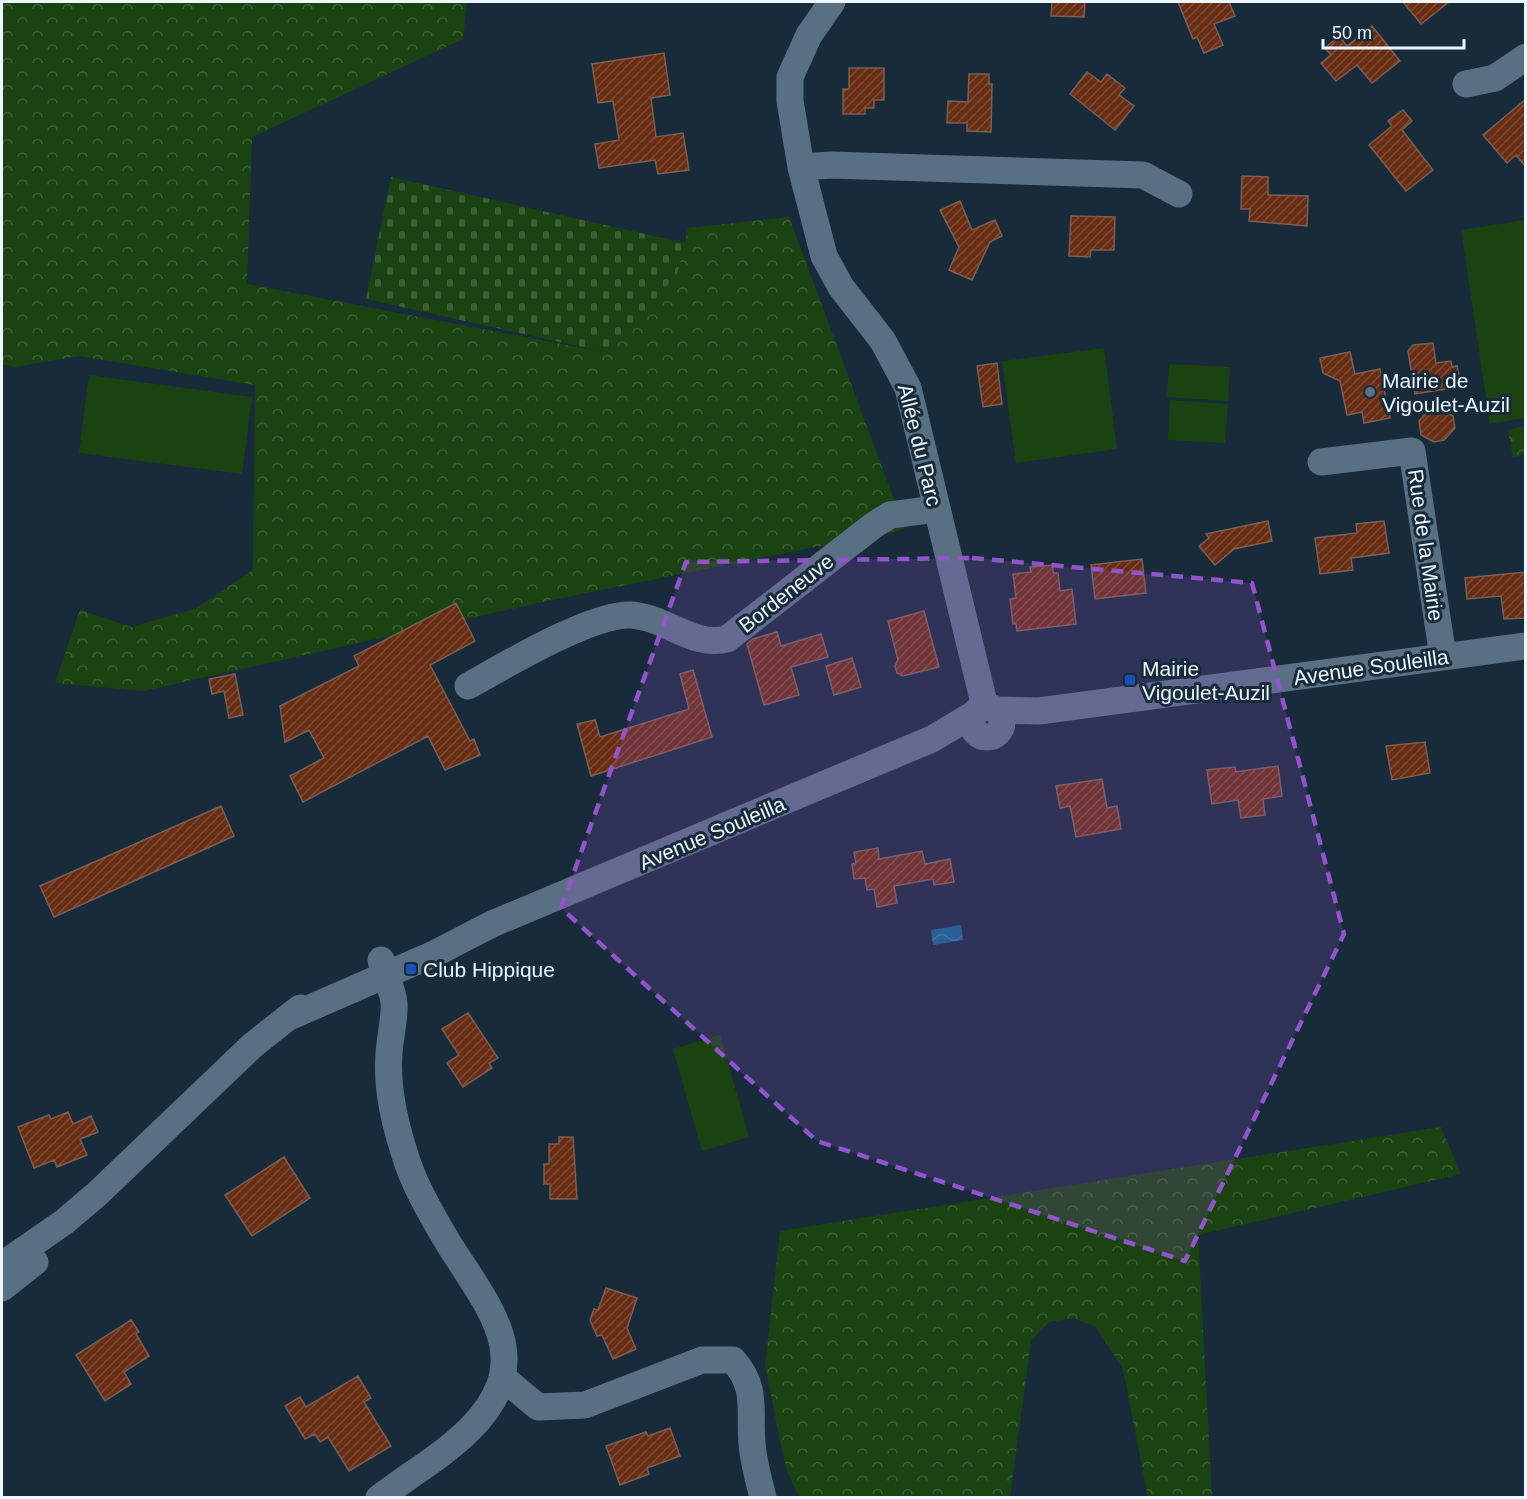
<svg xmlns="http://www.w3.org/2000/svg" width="1527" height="1499" font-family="Helvetica,sans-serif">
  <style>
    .grass { fill: #1b4311 }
    .forest { fill: url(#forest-crowns) }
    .cemetery { fill: url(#cemetery-stones) }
    .water { fill: url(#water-waves) }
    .building { fill: url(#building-hatch); stroke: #7a5f54; stroke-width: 1.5 }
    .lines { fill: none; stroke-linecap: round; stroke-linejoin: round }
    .minor { stroke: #597083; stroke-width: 27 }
    .marked { fill: #9254cc; fill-opacity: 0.2; stroke: #9254cc; stroke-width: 4.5; stroke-dasharray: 12 8; stroke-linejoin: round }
    .service-dot { fill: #5c6f8a; stroke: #172b3b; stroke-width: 2 }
    .transit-dot { fill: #1a4fb4; stroke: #172b3b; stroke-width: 2 }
    .labels { text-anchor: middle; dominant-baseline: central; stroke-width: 6; stroke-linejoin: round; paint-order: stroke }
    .poi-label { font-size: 21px; fill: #ecf6ff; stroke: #172b3b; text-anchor: start }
    .street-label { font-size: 21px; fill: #ecf6ff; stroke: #172b3b }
  </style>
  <defs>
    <pattern id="forest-crowns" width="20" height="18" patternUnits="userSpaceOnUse" patternTransform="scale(1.5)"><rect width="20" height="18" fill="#1b4311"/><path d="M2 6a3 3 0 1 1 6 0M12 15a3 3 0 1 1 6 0" fill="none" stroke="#3c5f35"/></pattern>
    <pattern id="cemetery-stones" width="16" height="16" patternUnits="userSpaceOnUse" patternTransform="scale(1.5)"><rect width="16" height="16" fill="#1b4311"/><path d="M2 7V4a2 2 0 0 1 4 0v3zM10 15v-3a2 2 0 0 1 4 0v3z" fill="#3c5f35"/></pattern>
    <pattern id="water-waves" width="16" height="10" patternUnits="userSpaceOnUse" patternTransform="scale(1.5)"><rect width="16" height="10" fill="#0d6489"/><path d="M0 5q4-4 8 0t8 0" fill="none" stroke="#307b9b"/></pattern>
    <pattern id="building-hatch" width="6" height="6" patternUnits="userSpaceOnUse" patternTransform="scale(1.5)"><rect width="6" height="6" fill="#692d13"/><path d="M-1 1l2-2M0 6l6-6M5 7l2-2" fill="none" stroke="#7f4c36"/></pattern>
  </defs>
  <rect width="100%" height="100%" fill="#172b3b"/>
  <path class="grass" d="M1525,220V418L1490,424L1461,230Z
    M1104,348L1117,449L1016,463L1002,361Z
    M1169,364L1230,367L1228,401L1167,397Z
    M89,375L252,397L242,474L79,453Z
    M1170,400L1228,404L1225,443L1168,440Z
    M720,1035L749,1137L702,1151L673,1049Z"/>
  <path class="forest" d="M2,2H467L463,39L252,137L247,284L609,353L685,243L688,228L789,217L905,529L552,600L143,691L55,683L80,610L131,627L195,609L253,570L255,385L79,356L15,367L2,364Z
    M1525,426V455L1513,457L1508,430Z
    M1441,1127L1461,1174L1198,1235L1212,1497H1148L1123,1369L1096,1327L1073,1318L1049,1322L1031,1341L1010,1497H799L786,1469L765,1366L780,1231Z"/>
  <path class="cemetery" d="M391,177L685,243L677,274L609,353L366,299Z"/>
  <path class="water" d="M961,925L963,940L933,945L931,930Z"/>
  <path class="building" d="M1052,2H1085L1084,17L1051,16Z
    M1178,2H1229L1235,16L1214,24L1223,45L1204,53L1197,37L1193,39Z
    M1403,2H1449L1421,24Z
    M1372,26L1400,61L1372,83L1357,65L1336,81L1321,63L1331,55L1325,48L1339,36L1347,46Z
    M664,53L670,95L651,98L656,137L683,133L689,170L658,174L655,160L599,168L595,144L619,140L613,101L598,103L592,64Z
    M849,68H884V100H874V108H865V114H843V89H849Z
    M1087,72L1101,82L1107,74L1125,88L1119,95L1134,106L1115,130L1070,94Z
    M969,74H989V84H992L991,132L967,131V123H947L948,101L968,102Z
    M1526,99V167L1516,155L1507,163L1483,135Z
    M1403,110L1412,121L1402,130L1433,170L1406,191L1369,145L1392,126L1388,121Z
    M1242,176L1268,177V195L1308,196L1307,226L1249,221L1250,209H1241Z
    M960,201L972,230L995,220L1002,236L990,242L972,280L949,270L959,247L940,210Z
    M1071,216L1115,217L1114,250H1091L1090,257L1069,256Z
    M1433,343L1436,363L1451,361L1452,367L1457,366L1460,379L1452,388L1415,394L1408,351L1413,345Z
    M1350,352L1355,374L1380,369L1390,418L1364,423L1362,412L1347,415L1340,381L1323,373L1320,358Z
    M997,363L1002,404L983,407L977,366Z
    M1433,405L1453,416L1455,428L1444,440L1434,442L1421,435L1419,421Z
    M1268,521L1272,541L1234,549L1215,565L1199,546L1209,538L1206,534Z
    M1384,521L1389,553L1351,558L1353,570L1320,574L1315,538L1357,533L1356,524Z
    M1142,559L1146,593L1095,599L1091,565Z
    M1053,565V573H1058L1060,591L1072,589L1076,624L1017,631L1016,624H1013L1010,599L1016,598L1013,574L1031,572L1030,567Z
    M1526,572V618L1504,619L1501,596L1467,599L1465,578Z
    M456,603L475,641L430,665L470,741L474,739L480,755L445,770L428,736L303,802L290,776L324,758L309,730L285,742L280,706L359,666L354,656Z
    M924,611L939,667L903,676L897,673L895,666L898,660L888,621Z
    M777,632L781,646L821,634L828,657L791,667L799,695L764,705L747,644L753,639Z
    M852,658L861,687L834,695L826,666Z
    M693,670L712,737L591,776L577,724L595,720L600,737L689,709L680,674Z
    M235,674L243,715L229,718L224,691L212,694L209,679Z
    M1425,742L1430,773L1392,780L1386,746Z
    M1278,766L1282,796L1263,799L1265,815L1241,818L1238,800L1212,804L1207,770L1235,767L1236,772Z
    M1102,779L1107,808L1117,806L1121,829L1076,837L1070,806L1060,808L1056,786Z
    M221,806L234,836L54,917L40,886Z
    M878,848L879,859L922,851L925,864L950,859L954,882L934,885L933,879L894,886L897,903L877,907L874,889L867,890L865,878L854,879L852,864L856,863L854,852Z
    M468,1013L498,1058L489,1063L492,1068L463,1087L447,1063L459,1055L442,1029Z
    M68,1112L73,1124L91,1116L98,1132L80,1139L87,1155L57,1167L54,1160L34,1168L18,1127L49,1115L51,1119Z
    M559,1137H573L577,1199H550V1184H544V1164H549V1144H559Z
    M284,1157L310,1198L252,1236L225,1195Z
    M606,1288L637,1298L627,1328L636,1349L613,1359L602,1335L597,1336L590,1320L594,1309L598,1310Z
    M131,1320L139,1332L136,1334L149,1356L124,1372L131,1384L105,1401L76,1355Z
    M358,1376L371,1398L364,1402L391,1446L349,1471L328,1437L320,1442L315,1434L305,1439L285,1406L300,1397L306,1407Z
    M670,1428L680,1456L647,1468L649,1474L620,1485L606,1446L646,1432L648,1436Z"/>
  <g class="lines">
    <path class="minor" d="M832,2L809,35L790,77V101L801,167L824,256L841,287L883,341L908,388L985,707
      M1466,84L1495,78L1526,57
      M801,167L831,165L1143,175L1179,194
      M1321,462L1412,451L1443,657
      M468,686C504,666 592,613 631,615C665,617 694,648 727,639L874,525L890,515L936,509
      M972 722a15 15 0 1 1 30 0a15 15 0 1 1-30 0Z
      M995,710L1039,711L1526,646
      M287,1018L436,953L492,924L932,739L974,714
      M2,1265L64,1222L97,1194L253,1045L300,1008
      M2,1288L35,1262
      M502,1377L538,1407L585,1405L702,1360H733C758,1388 749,1409 752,1443C753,1461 759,1480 763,1498
      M379,1498C409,1475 444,1455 470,1429C540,1359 487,1306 447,1241C433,1217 417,1190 408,1164C396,1129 386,1091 389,1053C390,1037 395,1020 394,1003C393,989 384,975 381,960"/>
  </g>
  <path class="marked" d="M972,558L1252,583L1344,934L1185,1261L817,1141L561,908L686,562Z"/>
  <circle class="service-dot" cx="1370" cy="392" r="6"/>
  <g class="transit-dot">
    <rect x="1124" y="674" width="12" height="12" rx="3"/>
    <rect x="405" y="963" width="12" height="12" rx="3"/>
  </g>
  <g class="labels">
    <g class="poi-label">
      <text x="1382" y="380">Mairie de<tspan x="1382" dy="24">Vigoulet-Auzil</tspan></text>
      <text x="1142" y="668">Mairie<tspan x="1142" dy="24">Vigoulet-Auzil</tspan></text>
      <text x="423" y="969">Club Hippique</text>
    </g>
    <g class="street-label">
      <text transform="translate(920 445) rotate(76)">Allée du Parc</text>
      <text transform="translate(1426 545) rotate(82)">Rue de la Mairie</text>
      <text transform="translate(786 593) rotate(-38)">Bordeneuve</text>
      <text transform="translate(1371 667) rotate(-8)">Avenue Souleilla</text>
      <text transform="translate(712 833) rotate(-23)">Avenue Souleilla</text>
    </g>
  </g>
  <rect width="1527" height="1499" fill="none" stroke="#ecf6ff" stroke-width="6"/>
  <path d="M1323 39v9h141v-9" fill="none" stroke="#ecf6ff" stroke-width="3"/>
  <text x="1332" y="39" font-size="18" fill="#ecf6ff" stroke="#172b3b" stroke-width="4.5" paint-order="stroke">50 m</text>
</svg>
